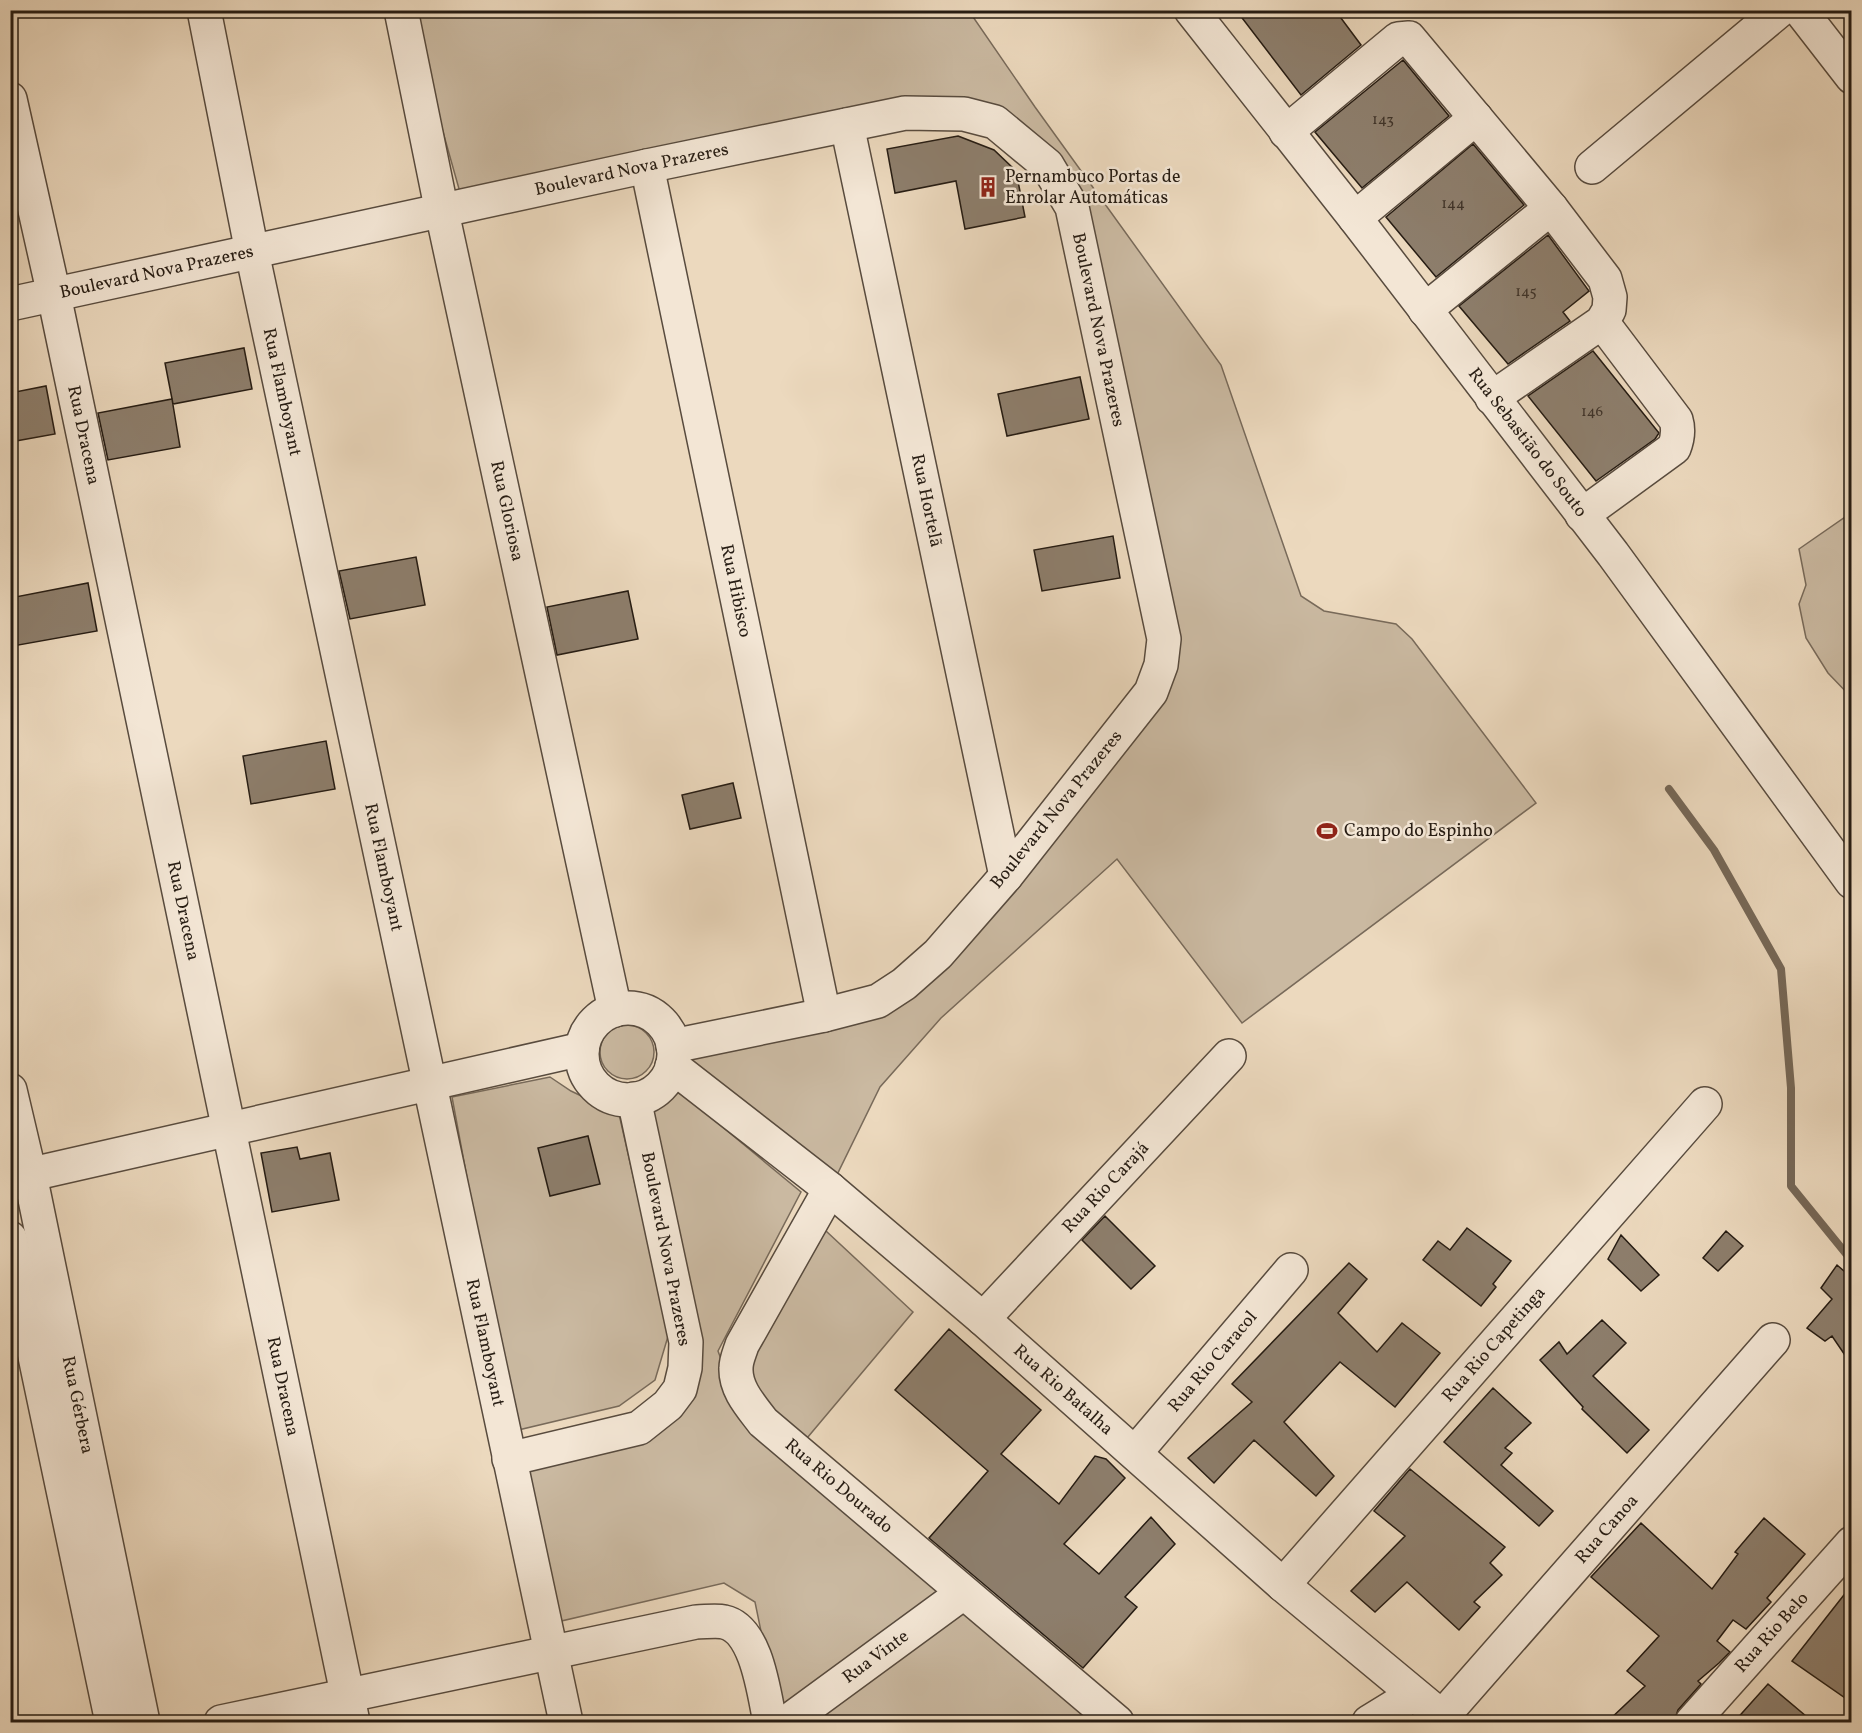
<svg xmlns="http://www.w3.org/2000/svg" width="1862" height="1733" font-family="Vollkorn,serif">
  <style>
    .green { fill: #cab9a1; stroke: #786a5a; stroke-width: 1.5 }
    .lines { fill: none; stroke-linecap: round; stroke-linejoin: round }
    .stream { stroke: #756757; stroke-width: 8 }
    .building { fill: #8d7e6c; stroke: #261c13; stroke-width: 1.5 }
    .minor-casing { stroke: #584b3e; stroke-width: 36 }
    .minor { stroke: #f3e6d5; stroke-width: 33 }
    .labels { text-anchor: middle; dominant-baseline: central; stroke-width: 5; stroke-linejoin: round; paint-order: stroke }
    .number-label { font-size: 15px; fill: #403429 }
    .street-label { font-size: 18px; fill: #261c13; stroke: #f3e6d5 }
    .poi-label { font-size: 18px; fill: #261c13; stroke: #f3e6d5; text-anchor: start }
  </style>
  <rect width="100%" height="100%" fill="#ecd9be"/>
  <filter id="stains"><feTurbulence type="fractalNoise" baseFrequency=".00333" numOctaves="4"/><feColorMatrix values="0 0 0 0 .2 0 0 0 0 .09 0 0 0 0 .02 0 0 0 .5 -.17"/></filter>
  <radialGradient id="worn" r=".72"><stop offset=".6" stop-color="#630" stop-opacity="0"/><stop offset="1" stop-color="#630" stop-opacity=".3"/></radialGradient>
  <path class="green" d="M409,11H969L1035,107L1221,365L1301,596L1324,611L1396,624L1412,639L1536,803L1242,1023L1117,859L941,1018L880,1087L830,1189L672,1066L904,984L1161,665L1072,207L964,114L461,196Z
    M1851,513V697L1828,673L1806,638L1799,604L1806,585L1799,549Z
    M600 1052a27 27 0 1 1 54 0a27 27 0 1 1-54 0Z
    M550,1077L571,1091L619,1114L669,1333L655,1380L619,1406L514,1431L452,1097Z
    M672,1091L684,1095L801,1192L718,1351L733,1391L738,1385L812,1218L913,1312L797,1450L952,1593L779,1719L755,1602L724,1583L557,1622L519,1466L681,1408L646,1124L653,1104Z
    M963,1593L1117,1722H787Z"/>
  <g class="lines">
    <path class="stream" d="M1669,789L1714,850L1781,969L1791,1088V1186L1852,1261"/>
  </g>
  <path class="building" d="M1236,10H1335L1361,45L1301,95Z
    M1403,60L1449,116L1362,188L1315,132Z
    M958,136L994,150L1016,171L1025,217L965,229L956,181L895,193L887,149Z
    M1473,144L1524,205L1436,277L1386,217Z
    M1548,235L1589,291L1563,312L1570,321L1508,364L1459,306Z
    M244,348L252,389L173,404L165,363Z
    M1593,351L1659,433L1655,439L1596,481L1528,396Z
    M1080,377L1089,419L1007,436L998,394Z
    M46,386L55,434L10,442V393Z
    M172,399L180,447L108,460L98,413Z
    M1113,536L1120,578L1042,591L1034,550Z
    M416,557L425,605L350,619L339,571Z
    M88,583L97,631L13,646L10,630V598Z
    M628,591L638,639L557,655L547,607Z
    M326,741L335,789L251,804L243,756Z
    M733,783L741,818L690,829L682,795Z
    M588,1136L600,1184L550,1196L538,1148Z
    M297,1147L300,1159L330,1153L339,1200L272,1212L261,1153Z
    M1105,1216L1155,1266L1131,1289L1082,1240Z
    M1467,1228L1511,1261L1493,1284L1496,1287L1481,1306L1423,1260L1438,1241L1450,1250Z
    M1726,1231L1743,1246L1718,1271L1703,1258Z
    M1621,1235L1659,1275L1641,1291L1608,1259Z
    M1349,1263L1367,1279L1338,1313L1377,1352L1402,1323L1440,1353L1395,1407L1340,1362L1284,1422L1334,1476L1316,1496L1254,1440L1214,1483L1188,1458L1252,1402L1232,1384Z
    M1837,1265L1851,1277V1364L1832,1336L1825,1341L1807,1328L1832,1299L1821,1288Z
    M1602,1320L1626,1343L1593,1376L1649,1430L1627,1453L1582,1409L1583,1407L1540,1360L1559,1342L1567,1354Z
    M949,1329L1041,1410L1001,1454L1059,1504L1095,1456L1106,1459L1125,1478L1064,1544L1099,1574L1151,1517L1175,1544L1125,1597L1137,1607L1083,1668L929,1538L988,1471L895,1390Z
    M1493,1388L1531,1423L1505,1448L1512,1453L1501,1465L1553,1511L1539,1526L1444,1442Z
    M1410,1469L1505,1547L1490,1563L1502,1575L1474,1602L1480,1607L1459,1630L1407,1582L1375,1612L1351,1591L1405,1536L1374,1511Z
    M1764,1518L1805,1554L1767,1598L1771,1602L1746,1629L1733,1620L1717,1641L1730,1652L1719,1663L1698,1681L1701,1684L1678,1710L1674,1722H1607L1645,1686L1627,1671L1659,1636L1591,1577L1641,1523L1712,1589L1738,1554L1735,1552Z
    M1851,1586V1702L1792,1661Z
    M1768,1684L1813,1722H1734Z"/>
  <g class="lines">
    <g class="minor-casing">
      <g id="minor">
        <path id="s1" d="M204,10L252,252L566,1722"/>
        <path id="s2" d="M401,10L442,212L615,1010"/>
        <path id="s3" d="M1191,10L1355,218L1613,554L1852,882"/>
        <path d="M1800,10L1852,77"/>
        <path id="s4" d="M10,99L54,295L353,1722"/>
        <path id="s5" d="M847,125L1006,876"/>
        <path d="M1286,132L1398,39L1409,38L1551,208L1605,279L1610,297L1609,310L1602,322L1492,398"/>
        <path id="s6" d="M647,166L824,1015"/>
        <path d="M1592,167L1780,10"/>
        <path d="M1355,218L1476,118"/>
        <path id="s7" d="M10,304L647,166L905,113L964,114L995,122L1047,165L1072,207L1164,639L1161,665L1151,692L1006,876L938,954L904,984L878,1001L824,1015L673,1046"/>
        <path d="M1425,310L1551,208"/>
        <path d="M1582,515L1674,448C1678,438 1679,430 1676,420L1602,322"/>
        <circle cx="628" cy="1054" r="46"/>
        <path id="s8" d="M672,1066L830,1189L983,1319L1283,1585L1448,1722"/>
        <path id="s9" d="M10,1090L30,1175L143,1722"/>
        <path d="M10,1179L582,1049"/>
        <path id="s10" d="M830,1189L742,1345C740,1352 736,1360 736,1368C735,1389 751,1406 763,1422L1117,1722"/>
        <path d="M10,1238L112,1722"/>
        <path id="s11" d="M983,1319L1229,1056"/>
        <path id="s12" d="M1135,1453L1291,1270"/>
        <path d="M509,1459L639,1428L668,1405L680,1389L685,1368L686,1342L634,1099"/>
        <path id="s13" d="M1283,1585L1705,1104"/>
        <path id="s14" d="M1442,1717L1773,1340"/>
        <path d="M221,1722L696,1622C705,1622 716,1620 724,1622C757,1629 764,1694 770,1722"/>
        <path id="s15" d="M787,1722L963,1593"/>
        <path d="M1369,1722L1413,1695"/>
        <path id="s16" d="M1692,1722L1852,1543"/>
      </g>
    </g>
    <use href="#minor" class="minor"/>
  </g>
  <defs>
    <g id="building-bare" transform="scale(1.62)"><path d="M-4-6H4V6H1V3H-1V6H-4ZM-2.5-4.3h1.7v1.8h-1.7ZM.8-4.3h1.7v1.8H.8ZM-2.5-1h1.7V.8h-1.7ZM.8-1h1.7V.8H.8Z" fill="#8f2418" stroke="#f3e6d5" stroke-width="2.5" paint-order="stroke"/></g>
    <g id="stadium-bare" transform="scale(1.62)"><path d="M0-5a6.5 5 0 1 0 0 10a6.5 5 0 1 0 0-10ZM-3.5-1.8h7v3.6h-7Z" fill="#8f2418" stroke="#f3e6d5" stroke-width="2.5" paint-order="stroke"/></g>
  </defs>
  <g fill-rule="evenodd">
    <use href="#building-bare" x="988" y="187"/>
    <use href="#stadium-bare" x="1327" y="831"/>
  </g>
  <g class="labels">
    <g class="number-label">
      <text x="1383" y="120">143</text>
      <text x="1453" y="204">144</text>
      <text x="1526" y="292">145</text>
      <text x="1592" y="412">146</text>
    </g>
    <g class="street-label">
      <text stroke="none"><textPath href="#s7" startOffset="636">Boulevard Nova Prazeres</textPath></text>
      <text stroke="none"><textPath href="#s7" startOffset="150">Boulevard Nova Prazeres</textPath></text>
      <text stroke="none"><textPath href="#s7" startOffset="1248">Boulevard Nova Prazeres</textPath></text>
      <text stroke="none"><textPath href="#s1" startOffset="390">Rua Flamboyant</textPath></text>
      <text stroke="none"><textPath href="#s4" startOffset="344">Rua Dracena</textPath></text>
      <text stroke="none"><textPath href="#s3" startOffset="548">Rua Sebastião do Souto</textPath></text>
      <text stroke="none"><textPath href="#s5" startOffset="384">Rua Hortelã</textPath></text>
      <text stroke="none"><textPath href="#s2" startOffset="512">Rua Gloriosa</textPath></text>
      <text stroke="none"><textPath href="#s6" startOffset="434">Rua Hibisco</textPath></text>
      <text transform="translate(1057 810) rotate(-51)">Boulevard Nova Prazeres</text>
      <text stroke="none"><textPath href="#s1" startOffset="876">Rua Flamboyant</textPath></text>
      <text stroke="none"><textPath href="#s4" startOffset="830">Rua Dracena</textPath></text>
      <text stroke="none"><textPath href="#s11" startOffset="180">Rua Rio Carajá</textPath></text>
      <text transform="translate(665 1249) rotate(79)">Boulevard Nova Prazeres</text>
      <text stroke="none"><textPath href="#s1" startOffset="1362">Rua Flamboyant</textPath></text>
      <text stroke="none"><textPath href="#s13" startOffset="320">Rua Rio Capetinga</textPath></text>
      <text stroke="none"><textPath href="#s12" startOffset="120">Rua Rio Caracol</textPath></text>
      <text stroke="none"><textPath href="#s4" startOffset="1316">Rua Dracena</textPath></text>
      <text stroke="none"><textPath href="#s8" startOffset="508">Rua Rio Batalha</textPath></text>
      <text stroke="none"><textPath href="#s9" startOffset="322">Rua Gérbera</textPath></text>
      <text stroke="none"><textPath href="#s10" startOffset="364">Rua Rio Dourado</textPath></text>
      <text stroke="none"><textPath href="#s14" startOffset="250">Rua Canoa</textPath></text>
      <text stroke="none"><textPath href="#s16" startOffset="120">Rua Rio Belo</textPath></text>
      <text stroke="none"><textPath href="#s15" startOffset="110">Rua Vinte</textPath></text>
    </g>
    <g class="poi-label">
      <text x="1005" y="177">Pernambuco Portas de<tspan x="1005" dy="21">Enrolar Automáticas</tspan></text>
      <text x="1344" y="831">Campo do Espinho</text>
    </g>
  </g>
  <rect width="1862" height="1733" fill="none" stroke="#ecd9be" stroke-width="36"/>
  <rect x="12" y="12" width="1838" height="1709" fill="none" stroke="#261c13" stroke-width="3"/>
  <rect x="18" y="18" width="1826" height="1697" fill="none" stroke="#261c13" stroke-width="1.5"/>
  <rect width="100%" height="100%" filter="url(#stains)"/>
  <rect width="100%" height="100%" fill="url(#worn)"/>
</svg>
